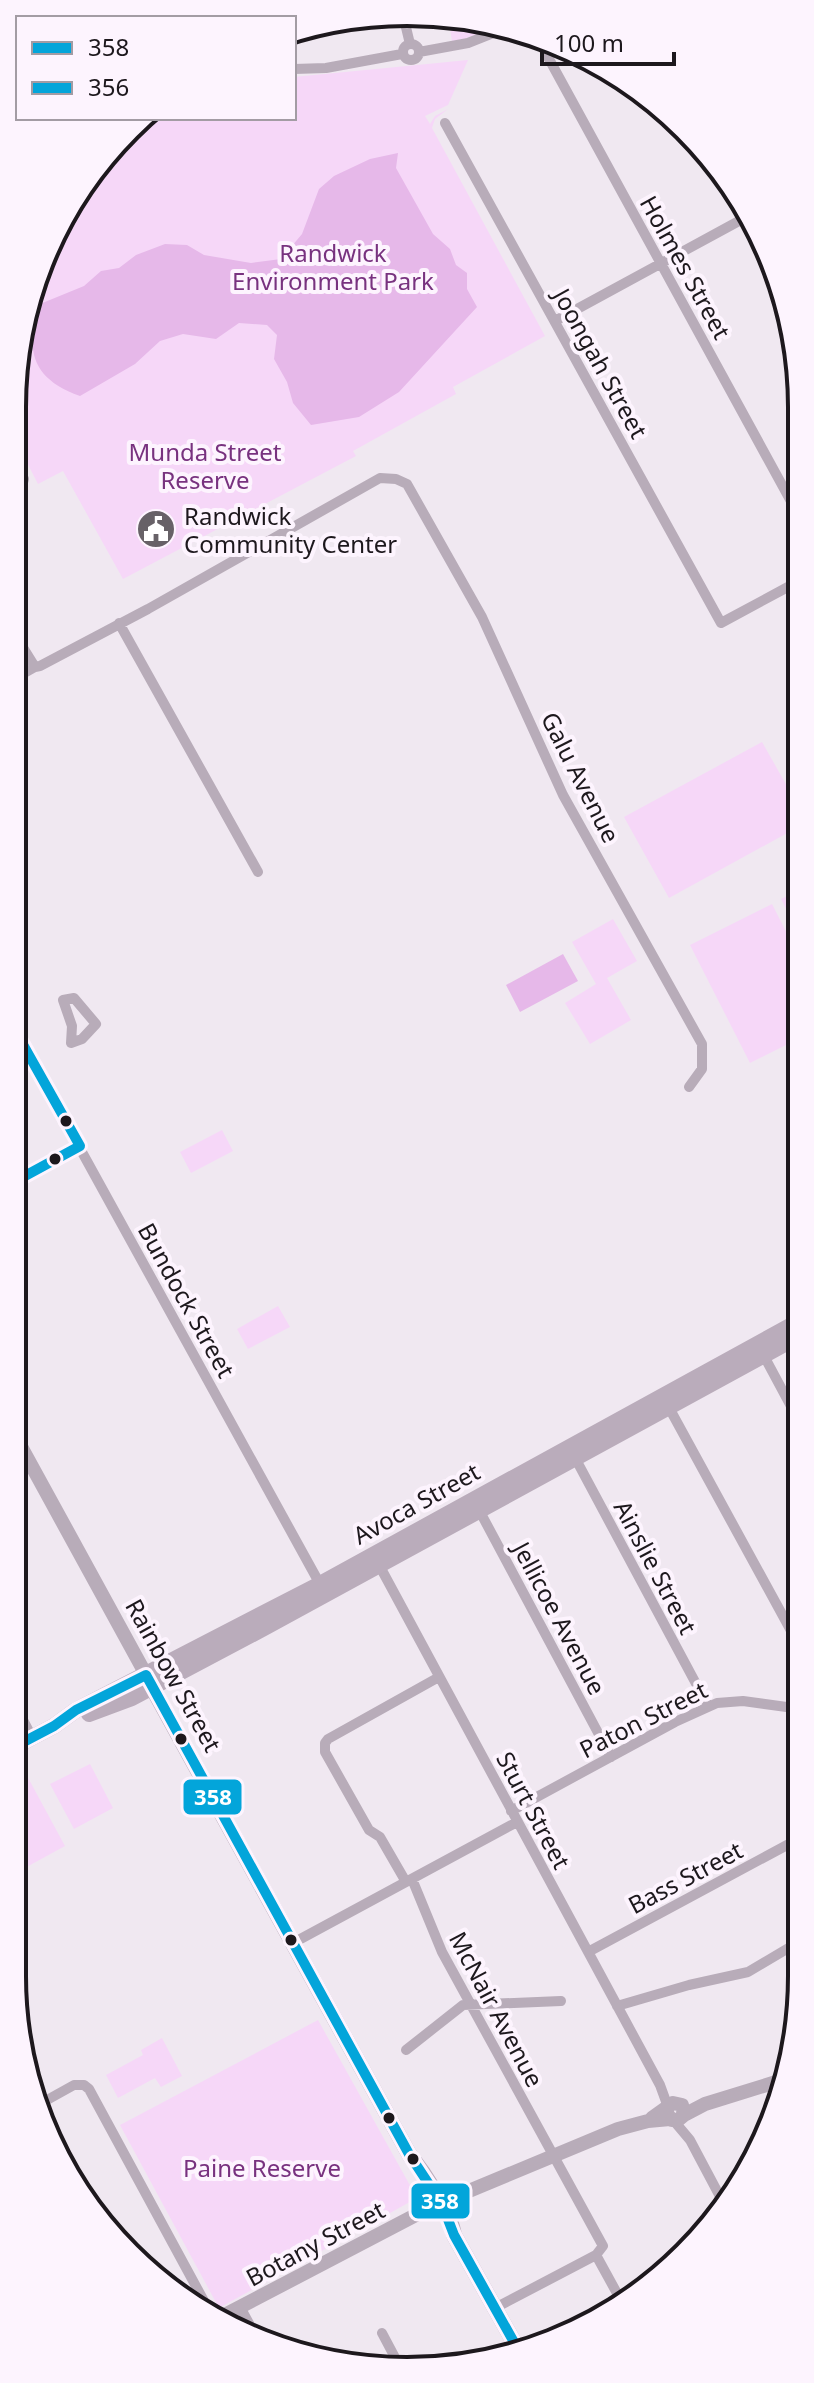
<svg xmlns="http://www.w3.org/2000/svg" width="814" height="2383" font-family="'Noto Sans',sans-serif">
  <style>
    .green { fill: #f6d7f8 }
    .water { fill: #e6b8e9 }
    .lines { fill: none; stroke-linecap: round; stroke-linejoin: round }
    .minor { stroke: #b8acb9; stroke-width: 10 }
    .tertiary { stroke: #b8acb9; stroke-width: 14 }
    .primary { stroke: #baacbb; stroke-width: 16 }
    .bus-1-casing { stroke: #fdf4fe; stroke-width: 16 }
    .bus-2-casing { stroke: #fdf4fe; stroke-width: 16 }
    .bus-1 { stroke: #03a5da; stroke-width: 10 }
    .bus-2 { stroke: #03a5da; stroke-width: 10 }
    .bus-dot { fill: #1d181d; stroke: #fdf4fe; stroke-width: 3 }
    .labels { text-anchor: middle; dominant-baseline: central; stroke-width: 8; stroke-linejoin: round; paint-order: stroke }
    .park-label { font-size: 24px; fill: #78327f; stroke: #fdf4fe }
    .street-label { font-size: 24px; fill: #1d181d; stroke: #fdf4fe }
    .poi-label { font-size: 24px; fill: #1d181d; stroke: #fdf4fe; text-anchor: start }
    .rim { fill: none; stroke: #1d181d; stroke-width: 4 }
    .line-badge { stroke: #fdf4fe; stroke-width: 3 }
    .badge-label { font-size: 22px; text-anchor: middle; font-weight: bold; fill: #fff }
  </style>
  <rect width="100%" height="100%" fill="#f0e8f1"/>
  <path class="green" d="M449,22L500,25L464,39L452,41Z
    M468,60L448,105L425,116L430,124L435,116L448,109L435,119L432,128L545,336L453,387L456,394L353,451L356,456L123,579L63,471L38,484L23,455L19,434L12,421L25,305L93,167L149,118H294V77Z
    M762,742L800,809V826L669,898L624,817Z
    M800,890V935L781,899Z
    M772,904L800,959V1038L750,1063L690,945Z
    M613,919L637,961L607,978L631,1020L590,1044L565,1003L596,984L572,942Z
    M222,1130L233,1151L191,1173L180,1152Z
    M278,1306L290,1327L248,1349L237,1329Z
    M90,1764L113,1808L74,1829L50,1784Z
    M26,1774L65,1846L12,1875V1781Z
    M318,2020L417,2198L219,2308L120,2125Z
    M162,2038L182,2076L161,2087L155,2078L118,2098L106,2075L143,2055L141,2050Z"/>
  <path class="water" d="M398,153L396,168L433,234L450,249L456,265L467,273V289L477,307L399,392L359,417L311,425L293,403L287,382L274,359L277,335L267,325L239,323L216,339L183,334L160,341L135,364L80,396C32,379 24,350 40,304L84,286L101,271L119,268L136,255L165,244L187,245L204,255L251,263L281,259L302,234L319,189L334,176L370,159Z
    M563,954L578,981L520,1012L506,985Z"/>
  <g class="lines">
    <path class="minor" d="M404,19L410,44
      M537,37L799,516
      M403 52a8 8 0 1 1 16 0a8 8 0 1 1-16 0Z
      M419,52L468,43L511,26
      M294,69L326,68L402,54
      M445,123L721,623L799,581
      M555,321L750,215
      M12,455L24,479L21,489L12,498
      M119,623L258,872
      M12,630L35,667L40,666L148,609L380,478L396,479L407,484L482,617L563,795L702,1044V1069L689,1087
      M12,680L35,667
      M74,998L96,1024L82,1039L71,1043L72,1026L63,1000Z
      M12,1025L321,1586
      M12,1183L80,1146
      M763,1354L801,1425
      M667,1404L801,1649
      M573,1454L708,1706
      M478,1508L611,1757
      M378,1563L660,2085L668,2107
      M12,1699L32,1737
      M511,1811L675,1722L717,1703L743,1701L801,1709
      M412,1879L442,1952L603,2246L596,2255L624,2306
      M406,1882L380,1837L369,1830L325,1752V1743L328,1739L439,1677
      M293,1943L517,1822
      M588,1952L802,1837
      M617,2006L689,1985L748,1972L802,1940
      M406,2050L463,2005L561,2001
      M33,2080L44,2101
      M38,2105L74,2085H84L89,2089L211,2314
      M674,2121L690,2140L725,2206
      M240,2307L257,2338
      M495,2308L596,2255
      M382,2333L399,2365"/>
    <path class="tertiary" d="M12,1430L150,1682
      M684,2115L705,2104L789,2078
      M652,2118L673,2103L682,2105L684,2115L678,2120H672L667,2114V2109
      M440,2203L618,2129L648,2121L670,2119
      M217,2319L433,2206"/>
    <path class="primary" d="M152,1687L409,2154C424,2173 450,2211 454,2235L520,2353
      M89,1714L132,1698L266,1627L801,1335
      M12,1748L54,1726L76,1710L320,1584L801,1320"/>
    <g class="bus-1-casing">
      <path id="bus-1" d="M12,1748L54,1726L76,1710L146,1675L409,2154L442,2204L454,2235L520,2353"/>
    </g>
    <g class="bus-2-casing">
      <path id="bus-2" d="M12,1025L80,1146
        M12,1183L80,1146"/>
    </g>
    <use href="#bus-1" class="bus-1"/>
    <use href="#bus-2" class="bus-2"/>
  </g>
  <defs>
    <g id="civic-disc" transform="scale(2)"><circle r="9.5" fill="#676167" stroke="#fdf4fe"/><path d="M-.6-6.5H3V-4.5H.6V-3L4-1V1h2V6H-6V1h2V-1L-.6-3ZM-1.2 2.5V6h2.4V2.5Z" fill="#fff"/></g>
  </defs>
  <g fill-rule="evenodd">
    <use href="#civic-disc" x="156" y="529"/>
  </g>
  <g class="bus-dot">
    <circle cx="66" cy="1121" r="7"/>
    <circle cx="55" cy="1159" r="7"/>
    <circle cx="181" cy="1739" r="7"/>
    <circle cx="291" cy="1940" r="7"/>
    <circle cx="389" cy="2118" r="7"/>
    <circle cx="413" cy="2159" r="7"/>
  </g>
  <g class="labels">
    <g class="park-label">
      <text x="333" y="252">Randwick<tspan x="333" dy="28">Environment Park</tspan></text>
      <text x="205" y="451">Munda Street<tspan x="205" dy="28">Reserve</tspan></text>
      <text x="262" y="2167">Paine Reserve</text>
    </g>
    <g class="street-label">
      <text transform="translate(686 267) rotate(61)">Holmes Street</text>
      <text transform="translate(601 363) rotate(61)">Joongah Street</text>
      <text transform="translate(581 777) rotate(63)">Galu Avenue</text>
      <text transform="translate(187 1300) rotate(61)">Bundock Street</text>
      <text transform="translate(416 1503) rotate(-29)">Avoca Street</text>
      <text transform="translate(656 1567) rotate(62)">Ainslie Street</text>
      <text transform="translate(560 1618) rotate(62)">Jellicoe Avenue</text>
      <text transform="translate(174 1675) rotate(61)">Rainbow Street</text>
      <text transform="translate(643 1719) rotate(-27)">Paton Street</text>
      <text transform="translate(534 1810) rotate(62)">Sturt Street</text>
      <text transform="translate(685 1877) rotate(-28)">Bass Street</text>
      <text transform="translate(497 2009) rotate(62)">McNair Avenue</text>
      <text transform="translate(315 2243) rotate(-28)">Botany Street</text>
    </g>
    <g class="poi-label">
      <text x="184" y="515">Randwick<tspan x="184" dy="28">Community Center</tspan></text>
    </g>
  </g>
  <path d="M0 0H814V2383H0ZM407 26H407A381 381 0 0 1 788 407V1976A381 381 0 0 1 407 2357H407A381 381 0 0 1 26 1976V407A381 381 0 0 1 407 26Z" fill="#fdf4fe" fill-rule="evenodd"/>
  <path class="rim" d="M407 26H407A381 381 0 0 1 788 407V1976A381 381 0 0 1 407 2357H407A381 381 0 0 1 26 1976V407A381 381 0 0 1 407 26Z"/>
  <g class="line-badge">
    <rect x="182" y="1778" width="61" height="38" rx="8" fill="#03a5da"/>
    <rect x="410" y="2182" width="61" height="38" rx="8" fill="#03a5da"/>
  </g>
  <g class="badge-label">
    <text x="213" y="1805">358</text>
    <text x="440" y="2209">358</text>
  </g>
  <rect x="16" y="16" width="280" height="104" fill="#fdf4fe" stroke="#a39ca4" stroke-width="2"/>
  <rect x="32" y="42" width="40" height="12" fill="#03a5da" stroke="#a39ca4" stroke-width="2"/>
  <text x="88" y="56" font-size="24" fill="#1d181d">358</text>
  <rect x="32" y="82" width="40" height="12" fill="#03a5da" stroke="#a39ca4" stroke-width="2"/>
  <text x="88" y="96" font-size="24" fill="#1d181d">356</text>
  <path d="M542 52v12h132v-12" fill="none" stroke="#1d181d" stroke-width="4"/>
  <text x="554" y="52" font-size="24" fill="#1d181d" stroke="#fdf4fe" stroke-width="6" paint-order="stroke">100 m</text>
</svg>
